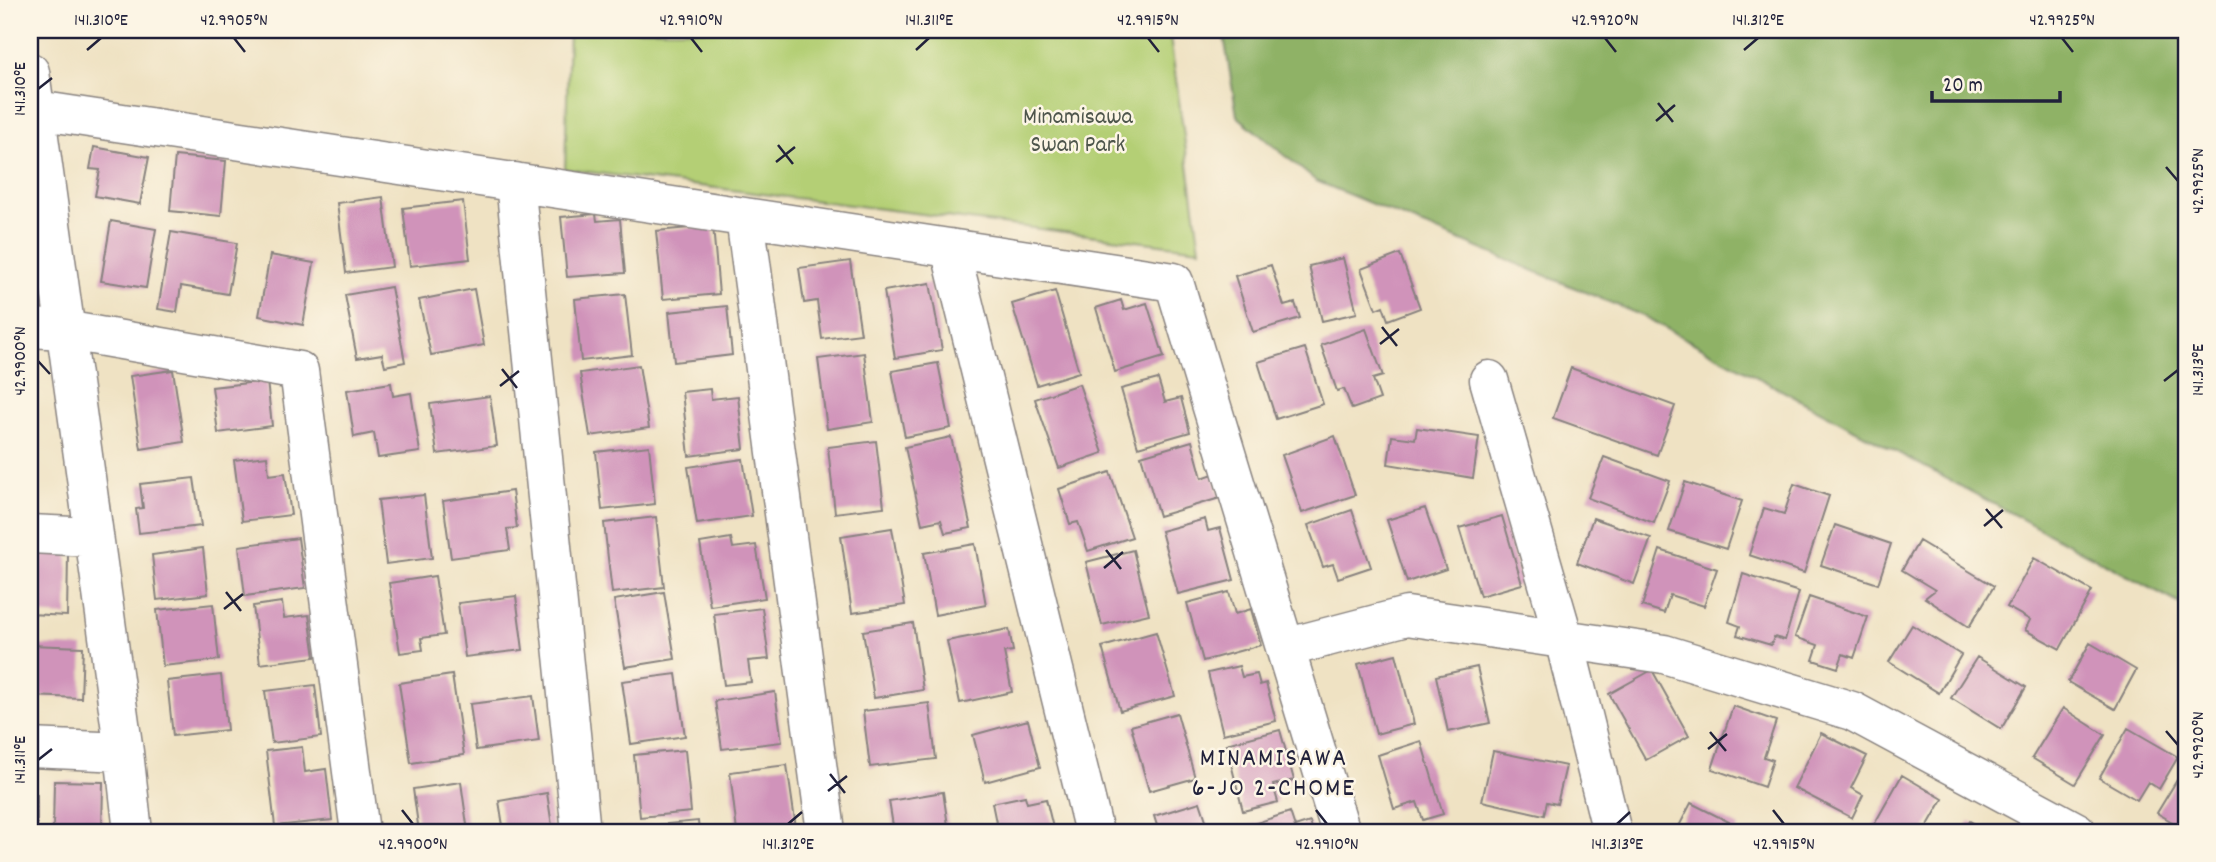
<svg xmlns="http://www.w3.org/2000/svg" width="2216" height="862" font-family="Dekko,sans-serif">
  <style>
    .green { fill: #b4cf75; stroke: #6b7858; stroke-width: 2 }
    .forest { fill: #8fb266; stroke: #586a50; stroke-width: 2 }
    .building { fill: #d093ba }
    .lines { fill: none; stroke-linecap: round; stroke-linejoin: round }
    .minor-casing { stroke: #88827f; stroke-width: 41 }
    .minor { stroke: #fff; stroke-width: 38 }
    .ticks { fill: none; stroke: #22223b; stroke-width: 2.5 }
    .labels { text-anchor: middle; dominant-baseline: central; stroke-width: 5; stroke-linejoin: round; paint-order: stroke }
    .park-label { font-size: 24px; fill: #4e564c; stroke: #fcf5e5 }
    .neighbourhood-label { font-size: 26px; letter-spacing: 2px; fill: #22223b; stroke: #fcf5e5 }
    .neatline { fill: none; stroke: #22223b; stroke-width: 2.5 }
    .ticks-label { font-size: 18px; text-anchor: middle; fill: #22223b }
  </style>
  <rect width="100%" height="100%" fill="#fcf5e5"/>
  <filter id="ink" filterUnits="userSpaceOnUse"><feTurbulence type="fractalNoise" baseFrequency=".0143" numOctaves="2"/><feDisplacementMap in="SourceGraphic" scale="14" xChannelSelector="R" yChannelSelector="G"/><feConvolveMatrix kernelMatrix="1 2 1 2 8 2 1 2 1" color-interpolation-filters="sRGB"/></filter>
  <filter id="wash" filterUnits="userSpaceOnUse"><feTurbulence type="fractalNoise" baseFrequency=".00686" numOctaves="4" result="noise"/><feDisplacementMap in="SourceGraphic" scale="28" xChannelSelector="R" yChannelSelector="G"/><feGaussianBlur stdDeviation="1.57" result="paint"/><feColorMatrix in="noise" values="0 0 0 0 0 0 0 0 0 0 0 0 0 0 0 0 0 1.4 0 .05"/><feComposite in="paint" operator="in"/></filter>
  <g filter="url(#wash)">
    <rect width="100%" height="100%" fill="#efe2c3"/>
    <path class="green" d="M569,30H1169L1200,249L565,169Z"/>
    <path class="forest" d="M1223,30H2186V607L1643,316L1316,181L1237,116Z"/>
    <g id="blocks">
      <path class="building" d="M94,147L149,157L140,204L95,196L100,170L90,169Z
        M175,156L226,161L221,216L170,211Z
        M383,197L392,267L346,273L337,203Z
        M463,201L470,259L410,266L403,208Z
        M596,214L597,221L620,219L625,273L567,277L561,217Z
        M111,221L156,229L146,288L101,281Z
        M713,226L719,294L663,299L656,231Z
        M171,232L237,243L228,294L181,286L177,312L158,309Z
        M1400,254L1420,308L1388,320L1383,306L1376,309L1361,269Z
        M270,255L314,263L303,325L259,316Z
        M1343,258L1357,313L1322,321L1309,266Z
        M850,261L861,334L822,339L817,301L804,303L799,268Z
        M1271,265L1284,306L1295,303L1300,318L1253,332L1235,276Z
        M930,283L942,350L895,358L884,291Z
        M391,287L405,362L385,366L382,354L357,358L345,295Z
        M474,289L484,345L431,355L419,300Z
        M1055,291L1079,372L1037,385L1012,304Z
        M625,294L632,355L581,361L575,299Z
        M1121,300L1124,310L1147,303L1164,357L1115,372L1096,308Z
        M727,306L732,355L674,362L669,312Z
        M1366,329L1383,376L1373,379L1380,399L1352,409L1344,389L1337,391L1321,345Z
        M1305,348L1323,404L1276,419L1258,362Z
        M864,353L873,422L827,429L818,359Z
        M938,363L951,428L905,437L892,371Z
        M639,365L649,428L590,436L580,373Z
        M1571,368L1675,406L1657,455L1553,418Z
        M173,370L184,442L141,449L130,376Z
        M1158,379L1165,402L1181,398L1190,432L1138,447L1121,389Z
        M267,381L272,426L218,433L212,387Z
        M391,383L393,396L411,393L420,452L378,458L374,433L354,437L347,390Z
        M1079,384L1103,453L1059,468L1035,399Z
        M710,389L711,399L738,396L744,449L689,456L682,392Z
        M490,396L497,446L437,454L430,404Z
        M1417,428L1479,437L1473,478L1388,464L1392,436L1415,439Z
        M30,434L35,435L32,478H30Z
        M1335,436L1355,495L1302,513L1282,455Z
        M951,437L971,528L945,533L941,520L922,524L905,447Z
        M876,441L884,507L835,513L828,447Z
        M1192,441L1202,478L1213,474L1220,498L1159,516L1141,456Z
        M649,446L655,504L602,510L596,452Z
        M267,456L269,475L285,473L291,515L242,521L234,460Z
        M1604,457L1670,481L1654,523L1588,498Z
        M743,459L752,516L697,524L688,467Z
        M1110,472L1132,537L1088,551L1078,522L1070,524L1059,489Z
        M194,478L201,526L139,533L136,509L143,508L140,484Z
        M1685,482L1742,501L1726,549L1669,531Z
        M1794,484L1829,496L1804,573L1749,555L1764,508L1784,514Z
        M512,491L517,528L507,529L510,550L451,558L443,501Z
        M424,495L432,558L386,564L378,500Z
        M1425,508L1446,569L1407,582L1387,520Z
        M1352,510L1371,567L1338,578L1333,564L1323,567L1308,525Z
        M1502,516L1522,584L1480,596L1459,528Z
        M656,517L664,587L612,593L604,523Z
        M1593,518L1651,538L1634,584L1577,563Z
        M1205,519L1208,531L1220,528L1234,580L1178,594L1161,531Z
        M1835,525L1891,544L1878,584L1821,565Z
        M892,528L905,605L852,613L841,536Z
        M298,538L305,588L245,596L239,546Z
        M731,538L733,548L756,545L765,598L710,606L700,543Z
        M1919,541L1994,586L1969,627L1925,598L1935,590L1902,570Z
        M975,544L986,605L935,615L924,553Z
        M203,548L208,594L157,600L152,555Z
        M1133,550L1149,614L1102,625L1086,562Z
        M1660,550L1717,569L1704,606L1670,595L1664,613L1642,606Z
        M30,553L68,554L67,616L30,614Z
        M2034,558L2092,591L2060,649L2025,630L2030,620L2007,607Z
        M1743,574L1799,592L1785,640L1774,637L1771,645L1737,635L1740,626L1729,622Z
        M435,576L444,635L421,638L423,650L400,653L389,583Z
        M664,592L675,659L625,667L614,600Z
        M1229,592L1235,614L1251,609L1261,645L1203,661L1187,603Z
        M516,596L523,650L465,657L458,603Z
        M1809,597L1868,617L1854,658L1843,654L1838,668L1813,660L1818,645L1795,637Z
        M282,602L284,618L309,615L315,657L260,664L253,606Z
        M213,604L219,660L163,666L157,610Z
        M762,608L769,659L748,661L751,682L724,685L714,614Z
        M913,623L923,690L874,698L863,631Z
        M1912,625L1961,655L1939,693L1889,662Z
        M1009,629L1013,651L1004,652L1012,692L960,703L947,641Z
        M1156,632L1175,696L1120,711L1102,647Z
        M2090,643L2136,670L2115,709L2068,682Z
        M30,645L83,647L81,698L30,696Z
        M1396,654L1414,724L1376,734L1358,664Z
        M1977,657L2026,687L2001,729L1951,698Z
        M1239,666L1242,677L1257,674L1260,685L1266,683L1276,721L1223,734L1208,673Z
        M1477,667L1490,723L1448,732L1436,676Z
        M1652,670L1689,736L1646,760L1609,694Z
        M676,674L685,736L631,744L622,681Z
        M221,675L227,730L173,736L167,681Z
        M452,675L464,755L411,763L399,683Z
        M315,685L321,737L272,743L265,691Z
        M775,692L782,742L722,749L715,701Z
        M533,696L539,741L476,750L470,704Z
        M929,703L936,759L870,767L863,711Z
        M1733,706L1776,721L1764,757L1773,760L1764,787L1712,769Z
        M2063,708L2105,735L2075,784L2032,758Z
        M1177,713L1195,778L1149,791L1131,726Z
        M1028,720L1040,767L985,782L973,735Z
        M2128,728L2178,757L2159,789L2148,782L2137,800L2099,778Z
        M1280,730L1294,780L1273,785L1278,802L1243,811L1226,744Z
        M1821,733L1867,756L1851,788L1863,795L1852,818L1794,788Z
        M1421,741L1443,814L1423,820L1417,802L1394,809L1378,755Z
        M302,747L305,772L326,769L332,820L275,826L266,751Z
        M685,750L691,812L640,817L634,755Z
        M1493,751L1566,766L1557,804L1547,802L1544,815L1482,801Z
        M787,765L796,828L765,832H737L730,772Z
        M2186,765V830L2157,813Z
        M1902,775L1943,799L1924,832H1875L1871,830Z
        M54,781L103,782L102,832H53Z
        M461,782L468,832H419L413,789Z
        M943,792L949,832H894L889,801Z
        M547,793L553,832H504L499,801Z
        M30,795H37V832H30Z
        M1025,796L1027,803L1046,799L1054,832H998L992,803Z
        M1200,802L1210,832H1159L1154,816Z
        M1691,803L1739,827L1736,832H1676Z
        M1290,812L1295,827L1310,822L1313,832H1246L1244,827Z
        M698,821L699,832H605V830Z
        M1970,821L1989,832H1963Z"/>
    </g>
  </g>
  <g filter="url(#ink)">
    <use href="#blocks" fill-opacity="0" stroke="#88827f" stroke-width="2"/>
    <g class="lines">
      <g class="minor-casing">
        <path id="minor" d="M30,72L124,752L133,832
          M30,109L1174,282L1341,832
          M515,182L581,832
          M745,217L826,832
          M950,248L1094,832
          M30,328L64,330L299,371L360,832
          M1489,380L1564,639L1612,832
          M30,534L93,537
          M1285,648L1407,616L1664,654L1852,711L2077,832
          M30,748L124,752"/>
      </g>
      <use href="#minor" class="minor"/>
    </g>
  </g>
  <path class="ticks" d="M234,38L245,52M691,38L702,52M1148,38L1159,52M1605,38L1616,52M2062,38L2073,52M87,50L101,38M916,50L929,38M1744,50L1758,38M38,89L52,78M1658,103L1673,122M1656,121L1675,105M778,145L793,164M776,162L795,147M2166,167L2178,181M1382,327L1397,346M1380,344L1399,329M38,361L50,374M502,369L517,388M2164,381L2178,370M500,386L519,371M1986,509L2002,528M1984,526L2003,510M1106,550L1121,569M1104,568L1123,552M226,592L241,611M224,609L243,594M2166,731L2178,745M1710,732L1726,751M1708,749L1727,734M38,760L52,749M830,774L845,793M828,791L847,776M402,810L413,824M1316,810L1327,824M1773,810L1784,824M788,824L802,812M1617,824L1630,812"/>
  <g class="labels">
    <g class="park-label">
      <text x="1078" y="118">Minamisawa<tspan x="1078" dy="28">Swan Park</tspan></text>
    </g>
    <g class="neighbourhood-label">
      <text x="1274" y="759">MINAMISAWA<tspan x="1274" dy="30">6-JO 2-CHOME</tspan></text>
    </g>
  </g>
  <rect width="2216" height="862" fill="none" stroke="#fcf5e5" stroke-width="77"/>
  <path d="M1932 91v10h128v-10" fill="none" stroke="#22223b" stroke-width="3.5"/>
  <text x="1943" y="91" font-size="21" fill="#22223b" stroke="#fcf5e5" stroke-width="5" paint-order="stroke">20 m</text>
  <rect x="38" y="38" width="2140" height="786" class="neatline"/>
  <g class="ticks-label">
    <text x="101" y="25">141.310°E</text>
    <text x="234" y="25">42.9905°N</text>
    <text x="691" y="25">42.9910°N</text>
    <text x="929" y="25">141.311°E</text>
    <text x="1148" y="25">42.9915°N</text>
    <text x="1605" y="25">42.9920°N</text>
    <text x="1758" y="25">141.312°E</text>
    <text x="2062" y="25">42.9925°N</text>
    <text transform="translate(19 89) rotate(-90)" y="6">141.310°E</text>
    <text transform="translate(2197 181) rotate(-90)" y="6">42.9925°N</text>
    <text transform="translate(19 361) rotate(-90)" y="6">42.9900°N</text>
    <text transform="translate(2197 370) rotate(-90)" y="6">141.313°E</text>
    <text transform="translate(2197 745) rotate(-90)" y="6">42.9920°N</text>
    <text transform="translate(19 760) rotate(-90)" y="6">141.311°E</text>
    <text x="413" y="849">42.9900°N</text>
    <text x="788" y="849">141.312°E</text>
    <text x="1327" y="849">42.9910°N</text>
    <text x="1617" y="849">141.313°E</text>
    <text x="1784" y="849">42.9915°N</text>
  </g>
</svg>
